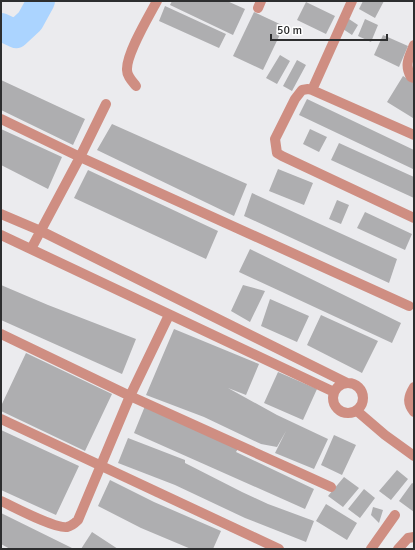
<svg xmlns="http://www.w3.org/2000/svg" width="415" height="550" font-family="Signika,sans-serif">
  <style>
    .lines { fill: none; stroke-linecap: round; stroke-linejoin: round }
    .river { stroke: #abd4ff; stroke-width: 28 }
    .building { fill: #aeaeb0 }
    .minor { stroke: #cf8e82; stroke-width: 10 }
  </style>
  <rect width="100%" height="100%" fill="#ebebee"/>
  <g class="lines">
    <path class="river" d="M1,27L16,34L30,21L41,1"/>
  </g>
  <path class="building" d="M172,1H227L245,9L233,35L170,5Z
    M363,1H384L375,18L359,9Z
    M306,2L335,16L326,34L297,20Z
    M165,6L226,34L219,48L159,21Z
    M254,12L284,26L263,70L233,56Z
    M349,19L358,25L352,35L343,29Z
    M365,19L378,25L371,42L358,36Z
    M383,35L408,46L399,67L374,55Z
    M280,55L290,61L277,84L266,78Z
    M297,60L306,65L292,91L283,86Z
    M403,76L414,83L413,118L387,102Z
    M1,80L85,119L73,145L1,110Z
    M307,99L414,150V167L413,169L299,115Z
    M112,124L247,184L234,216L97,150Z
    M1,129L62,157L48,189L1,165Z
    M310,129L327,137L319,152L303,144Z
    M339,143L414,177V198L331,160Z
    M278,169L313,183L304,205L269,191Z
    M88,170L218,231L206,259L74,198Z
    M252,193L397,259L389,283L244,216Z
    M337,200L349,205L341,224L329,219Z
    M365,212L412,234L405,250L357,228Z
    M250,249L401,323L392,343L239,272Z
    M1,285L48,305L136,339L122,374L1,320Z
    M243,285L265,291L250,322L231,311Z
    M270,299L309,316L297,342L261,326Z
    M321,315L378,341L362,373L307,345Z
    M174,329L259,364L246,395L228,388L277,415L328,439L314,469L275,453L286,431L277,447L261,444L204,417L146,395Z
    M26,353L112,394L85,451L1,411V406Z
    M278,372L317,389L303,420L264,403Z
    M145,406L239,447L236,452L314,489L305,509L134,433Z
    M1,430L79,466L56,515L1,490Z
    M334,435L356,445L342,475L321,465Z
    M128,438L185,460V463L242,492L268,504L314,521L306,542L245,518L175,485L118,463Z
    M397,470L408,479L391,500L379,491Z
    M344,477L359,488L343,507L328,496Z
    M110,480L154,502L221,531L213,549H191L141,528L98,506Z
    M412,483L414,484V512L399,501Z
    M364,489L375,498L360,518L348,509Z
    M326,504L357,523L347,540L316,521Z
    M373,507L383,510L379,523L371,515Z
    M1,513L72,548V549H10L1,544Z
    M92,532L118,549H81Z"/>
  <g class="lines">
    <path class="minor" d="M352,1L312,90L414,135
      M258,8L261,1
      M414,45C409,57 404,65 411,77L414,78
      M136,86C132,81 127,76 127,70C126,54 149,16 157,1
      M312,90L308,89L302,90L295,99L275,139L277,153L282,156L414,218
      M1,119L80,157L409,306
      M1,214L41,231L347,383
      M1,235L334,392
      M31,249L80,157L106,104
      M1,334L130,396L331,487
      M333 398a15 15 0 1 1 30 0a15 15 0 1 1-30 0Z
      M414,387C408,397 407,403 414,412
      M357,411L385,435L414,456
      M1,419L279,549
      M1,501C14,507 55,529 67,527C72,526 75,523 78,520L130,396L169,315
      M371,549L395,515
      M398,549L408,538L414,537"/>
  </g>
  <rect width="415" height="550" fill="none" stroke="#2d2e2f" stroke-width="4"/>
  <path d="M271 34v6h116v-6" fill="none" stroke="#2d2e2f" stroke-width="2"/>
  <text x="277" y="34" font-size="12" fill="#2d2e2f" stroke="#ffffff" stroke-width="3" paint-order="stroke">50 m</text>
</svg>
